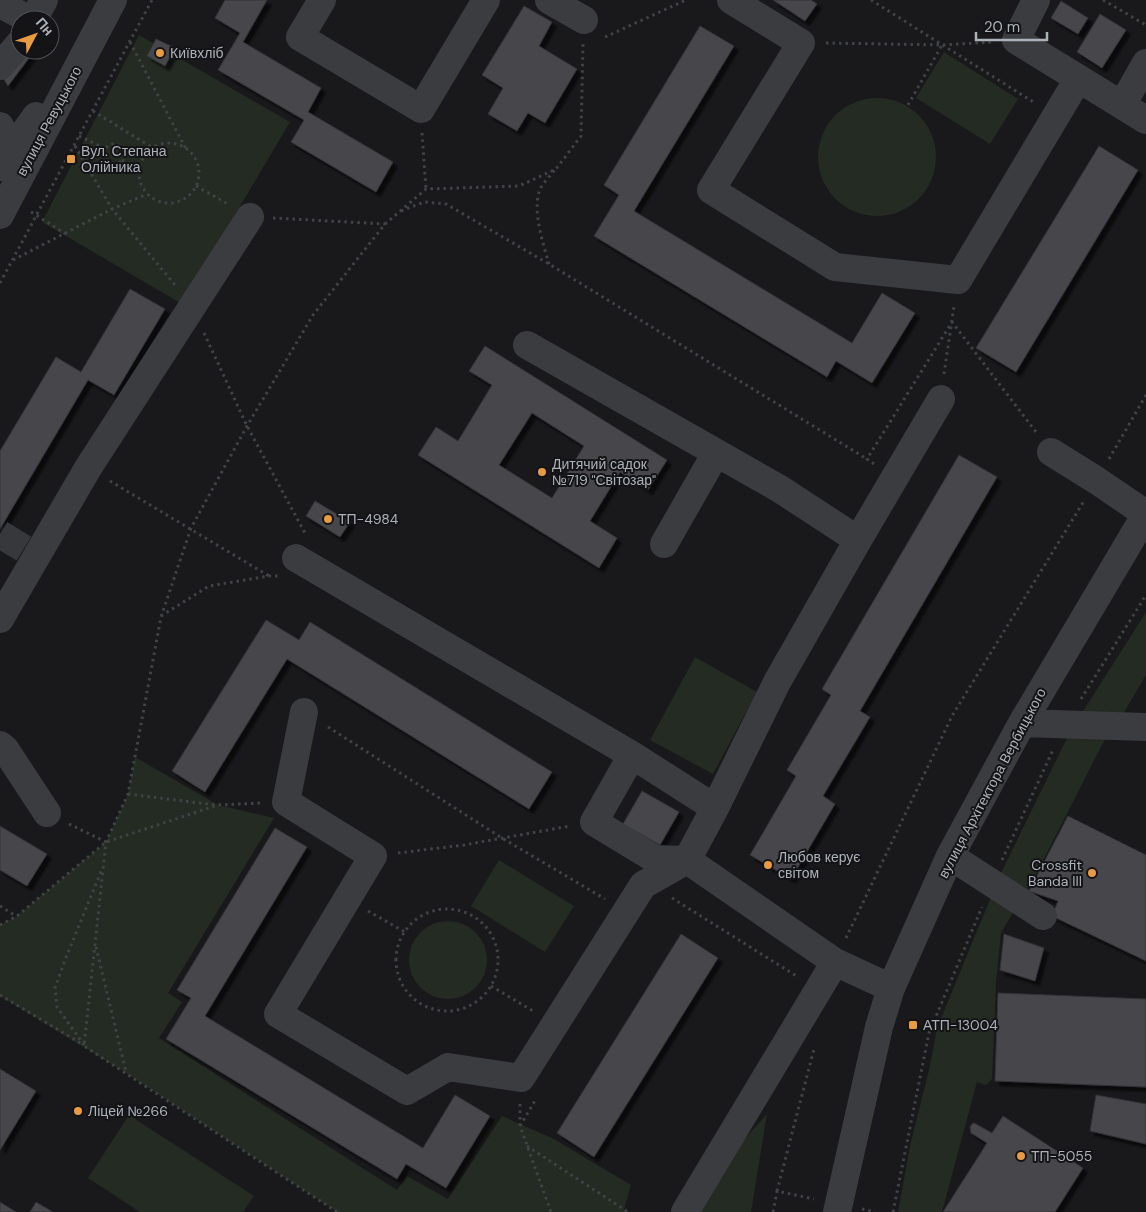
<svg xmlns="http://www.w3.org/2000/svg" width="1146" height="1212" font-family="'DM Sans',sans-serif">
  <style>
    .green { fill: #232b23 }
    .building { fill: #46474b; stroke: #333337; fill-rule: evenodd; filter: url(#shadow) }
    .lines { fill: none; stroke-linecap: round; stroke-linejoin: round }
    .minor-tunnel { stroke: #36383b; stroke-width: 28; stroke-dasharray: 28 14; stroke-linecap: butt }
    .path { stroke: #404346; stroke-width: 3; stroke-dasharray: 2.5 4; stroke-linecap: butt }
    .minor { stroke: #3a3c40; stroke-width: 28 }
    .poi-dot { fill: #e79c44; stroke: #141416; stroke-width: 2 }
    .labels { text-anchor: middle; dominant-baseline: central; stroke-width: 4; stroke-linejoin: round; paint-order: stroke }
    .poi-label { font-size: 14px; fill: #acb2ba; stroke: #141416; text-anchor: start }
    .street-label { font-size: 14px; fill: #acb2ba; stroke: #141416 }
  </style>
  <defs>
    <filter id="shadow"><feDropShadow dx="4.5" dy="4.5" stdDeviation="1" flood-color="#0009"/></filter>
  </defs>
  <rect width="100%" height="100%" fill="#19191b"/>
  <path class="green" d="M139,35L290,122L182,304L42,222Z
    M944,52L1018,99L990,144L916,98Z
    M818 157a59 59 0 1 1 118 0a59 59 0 1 1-118 0Z
    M1146,612V675L1123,714L1080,716Z
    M695,657L757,692L713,774L650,740Z
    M1069,734L1106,737L1025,896L998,879Z
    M135,757L218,805L274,818L168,993L182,1002L159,1038L397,1190L407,1176L448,1199L502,1116L554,1139L631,1185L624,1209L628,1212H337L126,1073L0,996V925L17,916L106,842L128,794Z
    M499,860L574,906L545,952L471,906Z
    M991,897L1015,909L1001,933L996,983L992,1079L986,1085L977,1082L942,1212H898L910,1146L930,1066L937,1028Z
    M409 960a39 39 0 1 1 78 0a39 39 0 1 1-78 0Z
    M767,1114L751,1212H679Z
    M129,1115L254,1196L243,1212H140L88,1178Z"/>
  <path class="building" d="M225,0H267L243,42L321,88L308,112L393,162L376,192L291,142L304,120L218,70L240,33L215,18Z
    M773,0H811L817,4L805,21Z
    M1061,1L1088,18L1078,34L1051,18Z
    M524,6L552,22L539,46L577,69L545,123L528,113L517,131L488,114L503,88L482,75Z
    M1100,14L1126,30L1102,68L1077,52Z
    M700,26L734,46L634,211L852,343L882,293L915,313L872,383L836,361L827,377L594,236L619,195L604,185Z
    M156,39L175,48L165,66L147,56Z
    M26,50L32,54L8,86L3,78Z
    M1099,146L1138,170L1016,372L976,348Z
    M130,289L165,309L114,395L88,380L0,529V451L56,357L81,372Z
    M485,346L667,460L648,490L620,472L590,521L617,538L599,568L418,455L436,427L458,441L492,385L469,371ZM532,413L584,446L552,498L499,465Z
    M959,455L997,477L860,711L870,717L823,796L835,804L791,879L750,855L796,776L787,770L831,695L822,689Z
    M315,501L350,522L340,537L306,516Z
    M266,620L299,640L310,622L552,772L529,809L287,659L205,792L172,771Z
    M642,791L679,812L660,845L623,824Z
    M1068,816L1146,855V961L1052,916L1058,901L1029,891Z
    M0,826L47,854L27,886L0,870Z
    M275,828L307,847L205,1016L423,1148L455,1095L490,1116L446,1188L406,1164L397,1179L166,1039L191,998L177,990Z
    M681,934L718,958L594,1157L557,1133Z
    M1004,934L1044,948L1035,981L1000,970Z
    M998,993L1146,999V1087L995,1081Z
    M0,1069L36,1091L0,1150Z
    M1096,1095L1146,1104V1144L1090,1131Z
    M1003,1116L1083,1168L1055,1212H943L987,1143L971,1133L970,1127L973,1123L976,1124L992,1133Z
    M0,1202L16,1212H0Z
    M36,1202L53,1212H30Z"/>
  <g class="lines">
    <path class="minor-tunnel" d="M0,534L36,556"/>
    <path class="path" d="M871,0L1035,103
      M1103,0L1146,25
      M605,37L686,0
      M130,42L186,149
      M826,43L942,45L993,42
      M908,105L942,45
      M93,111L153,148
      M422,133L426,189
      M79,136L106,149
      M139 173a30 30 0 1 1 60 0a30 30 0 1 1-60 0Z
      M104 154a10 10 0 1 1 20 0a10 10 0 1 1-20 0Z
      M75,146L112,209L175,285
      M122,160L139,168
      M196,186L228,204
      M401,211L424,202L446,204L549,264L867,459
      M31,212L66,234
      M273,218L385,224
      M13,260L112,209L147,194
      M549,264C543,243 533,213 539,192C541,184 551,176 555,169
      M0,283L152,0
      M204,333L247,426L306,535
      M944,374L954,306
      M1109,459L1146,395
      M874,464L867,459L952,322L1036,432
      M110,481L269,576
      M161,616L209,586L269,576H278
      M1081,699L1146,595
      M328,727L502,838L605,899
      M128,794L215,805
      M69,824L106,842
      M398,853L464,845L570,826
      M1002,860L1053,750
      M672,898L798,977
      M0,906L16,916
      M396 960a51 51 0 1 1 102 0a51 51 0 1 1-102 0Z
      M368,911L405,932
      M0,925L17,916L106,842L218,805L262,803
      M846,938L952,716L1084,501
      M96,947L126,1072
      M491,986L533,1011
      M0,995L82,1044
      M84,1045L57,1007L55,988L67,955L102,869
      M520,1104V1126L551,1212
      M520,1126L536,1099
      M527,1146L628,1212
      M777,1191L814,1049
      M862,1209L875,1212
      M337,1212L84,1046L106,842L128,794L161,617L191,528L247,426L313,315L385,224L426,189L519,186L556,169L581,136L583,44
      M773,1212L777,1191L814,1199
      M893,1212L929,1033L982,907"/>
    <path class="minor" d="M322,0L300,37L421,109L486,0
      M549,0L584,20
      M731,0L801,43L711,190L835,267L958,280L1078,79
      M1036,0L1016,40L1146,120
      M0,4L30,20
      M33,20L44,0
      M0,66L20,43
      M1122,105L1146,63
      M0,126L12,149
      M0,167L36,116
      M0,215L113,0
      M527,345L780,489L858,540
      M664,544L716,453
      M296,558L632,755L715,808
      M0,619L88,468L250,217
      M304,712L286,802L373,856L278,1014L407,1091L448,1067L521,1078L643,885L687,860L715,808L777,682L858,540L941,399
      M1022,723L1146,727
      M0,745L5,749L47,813
      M632,755L594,822L655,859L687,860L835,962L891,988
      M950,856L1043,916
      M685,1212L835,962
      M837,1212L879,1027L891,988L950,856L1022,723L1146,514L1096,480L1051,452"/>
  </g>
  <g class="poi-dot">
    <circle cx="160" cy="53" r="5"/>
    <rect x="66" y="154" width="10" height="10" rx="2.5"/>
    <circle cx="542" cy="472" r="5"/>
    <circle cx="328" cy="519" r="5"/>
    <circle cx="768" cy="865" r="5"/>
    <circle cx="1092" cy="873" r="5"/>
    <rect x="908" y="1020" width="10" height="10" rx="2.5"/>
    <circle cx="78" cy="1111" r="5"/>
    <circle cx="1021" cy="1156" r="5"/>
  </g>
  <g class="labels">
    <g class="poi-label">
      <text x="170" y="53">Київхліб</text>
      <text x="81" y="151">Вул. Степана<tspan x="81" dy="16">Олійника</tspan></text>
      <text x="552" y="464">Дитячий садок<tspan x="552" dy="16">№719 "Світозар"</tspan></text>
      <text x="338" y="519">ТП-4984</text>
      <text x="778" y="857">Любов керує<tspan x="778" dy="16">світом</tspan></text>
      <text x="1082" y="865" text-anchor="end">Crossfit<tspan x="1082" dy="16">Banda III</tspan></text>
      <text x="923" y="1025">АТП-13004</text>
      <text x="88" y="1111">Ліцей №266</text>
      <text x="1031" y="1156">ТП-5055</text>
    </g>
    <g class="street-label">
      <text transform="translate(49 121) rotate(-62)">вулиця Ревуцького</text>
      <text transform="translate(992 783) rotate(-62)">вулиця Архітектора Вербицького</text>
    </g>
  </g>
  <g transform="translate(35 35) rotate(49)"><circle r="24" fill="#141416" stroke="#515358"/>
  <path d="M0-4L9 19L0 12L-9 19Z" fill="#e79c44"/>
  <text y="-8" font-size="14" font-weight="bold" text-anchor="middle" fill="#acb2ba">Пн</text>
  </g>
  <path d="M976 32v8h71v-8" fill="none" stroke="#acb2ba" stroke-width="2.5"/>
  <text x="984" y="32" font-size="15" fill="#acb2ba" stroke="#141416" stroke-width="4" paint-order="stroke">20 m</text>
</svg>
